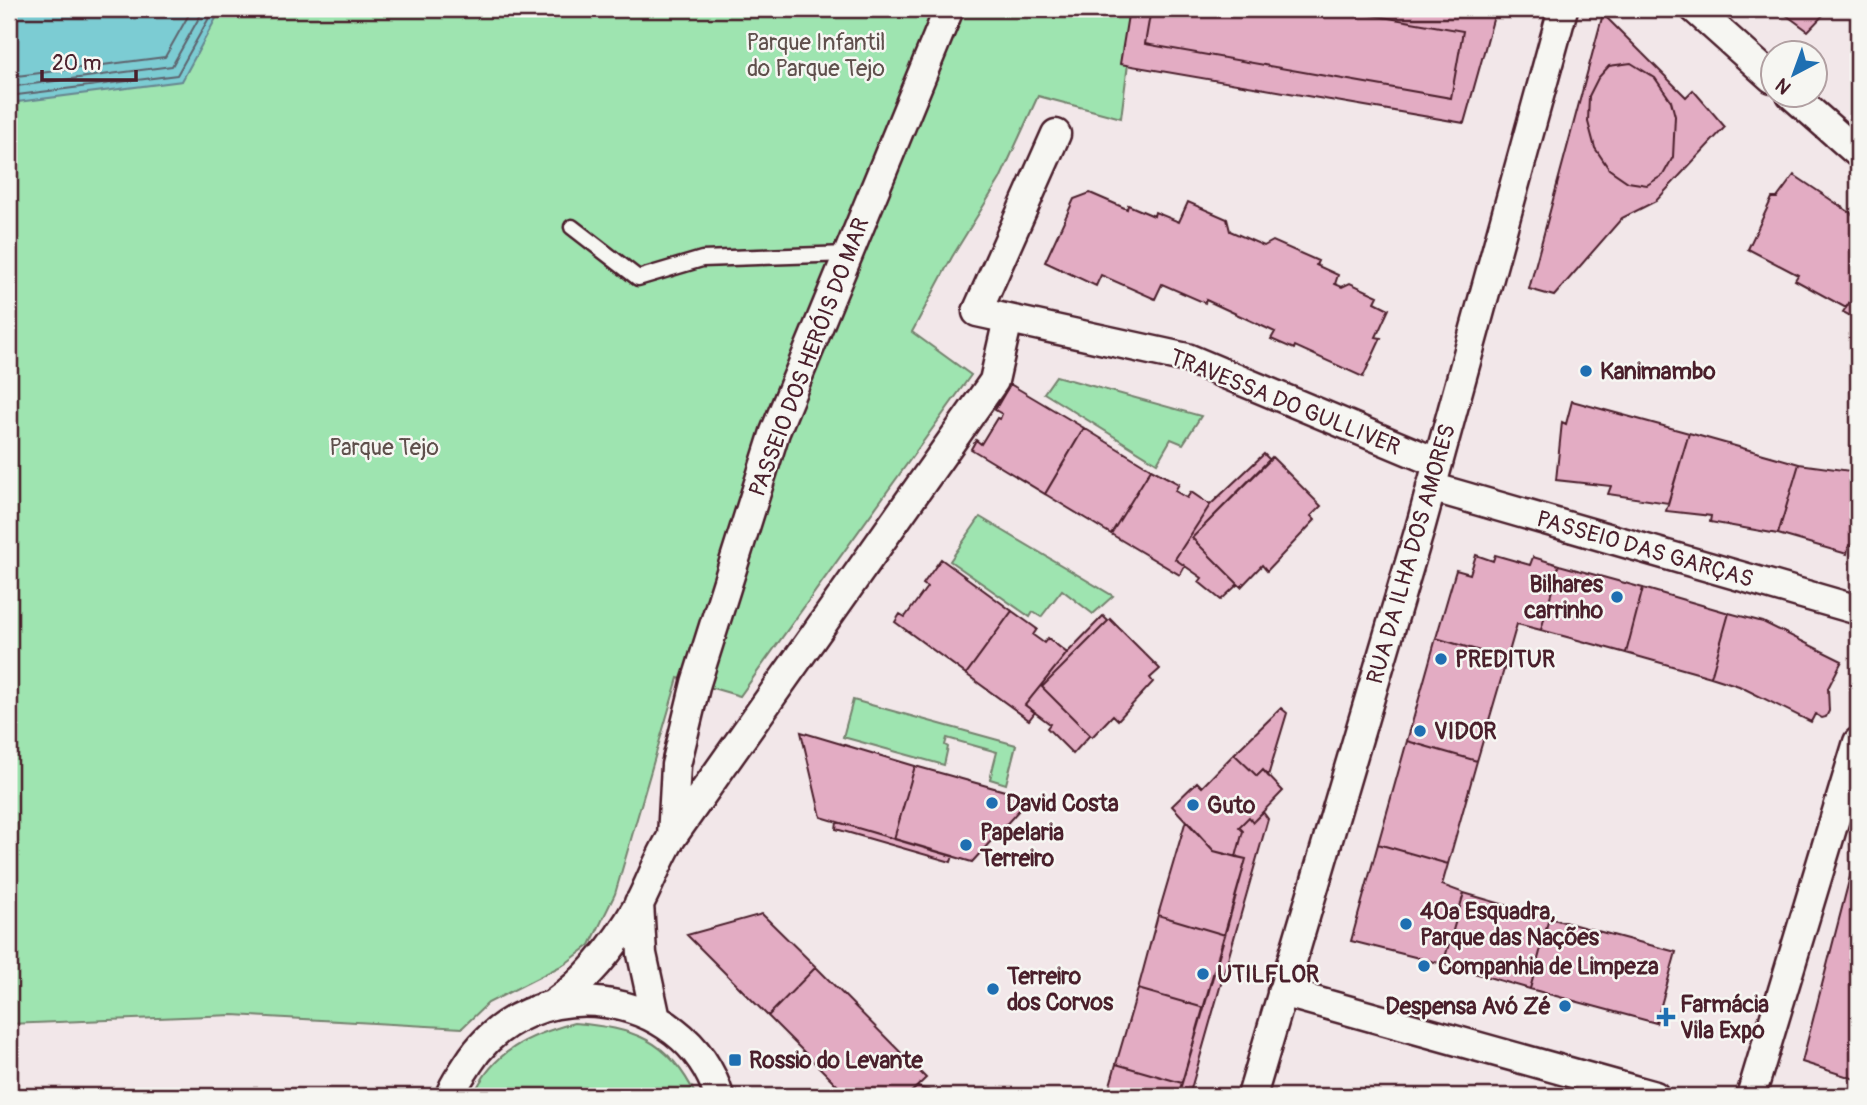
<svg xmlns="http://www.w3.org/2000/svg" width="1867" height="1105" font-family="Pangolin,sans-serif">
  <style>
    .green { fill: #9ee4b0; stroke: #74826e; stroke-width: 2 }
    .water { fill: #7bccd3; stroke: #678790; stroke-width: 2 }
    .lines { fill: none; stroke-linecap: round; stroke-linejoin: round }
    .shore { stroke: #5e646e; stroke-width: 2 }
    .building { fill: #e3acc3; stroke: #4a1f2b; stroke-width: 2 }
    .lane-casing { stroke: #4a1f2b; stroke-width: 19 }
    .street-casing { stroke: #4a1f2b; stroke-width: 33 }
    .lane { stroke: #f6f6f2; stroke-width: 14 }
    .street { stroke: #f6f6f2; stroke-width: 28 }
    .poi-dot { fill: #1f6fb2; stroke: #f6f6f2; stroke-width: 2.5 }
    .labels { text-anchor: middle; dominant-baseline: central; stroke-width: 5; stroke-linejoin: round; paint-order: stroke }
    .park-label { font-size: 23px; fill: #5f504c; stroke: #f6f6f2 }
    .street-label { font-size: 23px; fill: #4a1f2b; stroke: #f6f6f2 }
    .poi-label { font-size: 23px; font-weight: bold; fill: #4a1f2b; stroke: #f6f6f2; text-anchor: start }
  </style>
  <rect width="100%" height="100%" fill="#f2e7e9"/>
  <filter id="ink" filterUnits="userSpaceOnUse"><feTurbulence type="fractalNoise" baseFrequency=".0143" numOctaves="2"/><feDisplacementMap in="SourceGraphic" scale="14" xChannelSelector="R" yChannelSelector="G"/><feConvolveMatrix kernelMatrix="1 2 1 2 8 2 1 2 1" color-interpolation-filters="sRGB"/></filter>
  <g filter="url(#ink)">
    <path class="green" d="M9,9H1135L1121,118L1038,96L1000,179L952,257L912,332L971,375L740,696L678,678L615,894L590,945L565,964L488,1003L462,1028L233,1015L9,1024Z
      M1056,376L1201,416L1183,444L1171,439L1157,463L1044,393Z
      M980,517L1113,596L1093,614L1062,590L1041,617L1033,612L1030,617L950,561Z
      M853,700L1016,745L1006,784L990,779L997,752L947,738L945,745L948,747L944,765L843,737Z
      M574,1023C633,1028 669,1039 696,1096H473C493,1051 529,1035 574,1023Z"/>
    <path class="water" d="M9,9H221L182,81L9,103Z"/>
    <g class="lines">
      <path class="shore" d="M9,77L165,57L192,9
        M9,87L172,66L204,9
        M9,96L177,75L214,9"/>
    </g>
    <path class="building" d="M1129,9H1496L1464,123L1120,64Z
      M1151,9H1337L1463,31L1451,98L1145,44Z
      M1778,9H1829L1808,31Z
      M1603,14L1686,97L1693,90L1725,127L1656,201L1622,218L1554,296L1529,289Z
      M1631,63L1655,78L1671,101L1675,116L1673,157L1663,175L1647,185L1628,182L1609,169L1595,148L1588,122L1589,96L1598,78L1609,66Z
      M1794,175L1858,218V290L1846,308L1795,280L1798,275L1748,249L1772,198H1777Z
      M1090,193L1127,209L1128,205L1154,216L1155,212L1179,222L1188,202L1227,219L1230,231L1264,246L1273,241L1318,261L1316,265L1338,275L1335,284L1342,287L1350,283L1378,296L1375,302L1389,309L1376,337L1381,338L1363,377L1295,346L1294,349L1271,339L1275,332L1206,300L1205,303L1162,284L1155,299L1101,275L1096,286L1045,262L1074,199Z
      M1858,290V320L1843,312Z
      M1010,384L1084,428L1045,494L971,449L976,440L981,444L997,418L1000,419L1002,414L995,410Z
      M1572,401L1689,433L1668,503L1608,494L1611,486L1556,480L1562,422L1566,424Z
      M1084,428L1151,469L1111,534L1045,494Z
      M1689,433L1799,464L1778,534L1710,522L1711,516L1666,511Z
      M1264,454L1270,460L1192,538L1238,584L1221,600L1199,582L1202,578L1175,559L1210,505Z
      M1272,457L1321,506L1311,516L1315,520L1267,571L1262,565L1241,587L1192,538Z
      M1799,464L1858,472V546L1849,545L1847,554L1778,534Z
      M1151,469L1179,484L1175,491L1187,498L1191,492L1210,505L1175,559L1185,566L1180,575L1111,534Z
      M1476,555L1493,561L1495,555L1530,565L1533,557L1559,565L1541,630L1517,624L1507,659L1436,638L1456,570L1470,574Z
      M941,559L1012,611L966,674L895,622L900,614L905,617L927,587L923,584Z
      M1559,565L1643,588L1626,653L1541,630Z
      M1643,588L1729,613L1711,677L1626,653Z
      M1012,611L1037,629L1033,635L1044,643L1048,638L1067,653L1025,705L1035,712L1029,720L966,674Z
      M1729,613L1763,622L1842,661L1828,688L1829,711L1826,717L1822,718L1815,714L1811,722L1739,686L1711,677Z
      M1103,616L1108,621L1042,687L1090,735L1073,754L1047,728L1050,724L1025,705L1067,653Z
      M1110,619L1160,669L1150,678L1153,682L1118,720L1113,715L1092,737L1042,687Z
      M1436,638L1507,659L1477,761L1407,741Z
      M1281,708L1287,713L1268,776L1263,770L1257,776L1234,754Z
      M801,732L915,766L894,839L821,817Z
      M1407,741L1477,761L1448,864L1378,844Z
      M1234,754L1257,776L1263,770L1283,791L1253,822L1249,817L1239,827L1243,831L1236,857L1214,851L1172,806L1197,782L1202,787Z
      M915,766L1030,798L972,862L894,839Z
      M1263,812L1268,819L1189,1096H1178L1246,859L1236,857L1243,831L1239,827L1249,817L1253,822Z
      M1186,820L1214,851L1246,859L1225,935L1158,915Z
      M837,822L953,856L951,862L836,829Z
      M1378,844L1448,864L1442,885L1464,893L1443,964L1351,941Z
      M1851,873L1858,876V1080L1802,1062Z
      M1464,893L1549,918L1530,989L1443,964Z
      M762,914L816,967L768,1016L687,935Z
      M1158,915L1225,935L1204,1008L1138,989Z
      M1549,918L1676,952L1656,1023L1530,989Z
      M816,967L926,1078L907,1096H848L768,1016Z
      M1138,989L1204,1008L1182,1083L1116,1064Z
      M1116,1064L1182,1083L1178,1096H1107Z
      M917,1087L949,1096H907Z"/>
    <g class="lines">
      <g class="lane-casing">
        <path id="lane" d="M572,227L638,278L702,259L848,254"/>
      </g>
      <g class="street-casing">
        <path id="street" d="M1695,9L1772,78
          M1791,94L1858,153
          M1056,134L977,312L1187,358L1438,463
          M1431,487L1858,610
          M672,837L676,765L696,683L775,432L949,9
          M639,903L642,954L656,1019
          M1282,992L1655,1096
          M553,1004C589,979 616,944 638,906C650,884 658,859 672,837L994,381L1008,319
          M450,1096C453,1085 462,1074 468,1064C528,968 686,986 719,1096
          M1252,1096L1419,532L1563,9
          M1751,1096L1858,742"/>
      </g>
      <use href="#lane" class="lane"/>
      <use href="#street" class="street"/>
    </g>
  </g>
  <g class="poi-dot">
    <circle cx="1586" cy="371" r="7"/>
    <circle cx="1617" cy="597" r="7"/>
    <circle cx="1441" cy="659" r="7"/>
    <circle cx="1420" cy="731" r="7"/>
    <circle cx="992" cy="803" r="7"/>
    <circle cx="1193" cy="805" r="7"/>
    <circle cx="966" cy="845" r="7"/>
    <circle cx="1406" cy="924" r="7"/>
    <circle cx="1424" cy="966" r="7"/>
    <circle cx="1203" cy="974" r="7"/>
    <circle cx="993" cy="989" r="7"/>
    <circle cx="1565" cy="1006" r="7"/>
    <path d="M1662.5 1006.5h7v7h7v7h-7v7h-7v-7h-7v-7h7z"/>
    <rect x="728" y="1053" width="14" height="14" rx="3.5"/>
  </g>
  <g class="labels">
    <g class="park-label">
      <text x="816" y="42">Parque Infantil<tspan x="816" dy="26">do Parque Tejo</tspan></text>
      <text x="384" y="447">Parque Tejo</text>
    </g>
    <g class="street-label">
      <text transform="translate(809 357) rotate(-69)">PASSEIO DOS HERÓIS DO MAR</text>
      <text transform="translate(1285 402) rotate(22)">TRAVESSA DO GULLIVER</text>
      <text transform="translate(1645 549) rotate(16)">PASSEIO DAS GARÇAS</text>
      <text transform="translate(1411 554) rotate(-74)">RUA DA ILHA DOS AMORES</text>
    </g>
    <g class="poi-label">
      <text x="1600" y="371">Kanimambo</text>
      <text x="1603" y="584" text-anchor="end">Bilhares<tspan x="1603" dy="26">carrinho</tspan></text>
      <text x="1455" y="659">PREDITUR</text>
      <text x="1434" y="731">VIDOR</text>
      <text x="1006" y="803">David Costa</text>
      <text x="1207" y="805">Guto</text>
      <text x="980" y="832">Papelaria<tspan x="980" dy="26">Terreiro</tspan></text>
      <text x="1420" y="911">40ª Esquadra,<tspan x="1420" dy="26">Parque das Nações</tspan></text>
      <text x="1438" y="966">Companhia de Limpeza</text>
      <text x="1217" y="974">UTILFLOR</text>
      <text x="1007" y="976">Terreiro<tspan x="1007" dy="26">dos Corvos</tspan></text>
      <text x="1680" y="1004">Farmácia<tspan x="1680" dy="26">Vila Expo</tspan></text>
      <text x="1551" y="1006" text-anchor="end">Despensa Avó Zé</text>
      <text x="749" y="1060">Rossio do Levante</text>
    </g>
  </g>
  <rect width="1867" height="1105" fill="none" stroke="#f6f6f2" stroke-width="35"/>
  <rect x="18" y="18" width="1832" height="1070" fill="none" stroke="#4a1f2b" stroke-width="2.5" filter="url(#ink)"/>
  <g transform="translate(1794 74) rotate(221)"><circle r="33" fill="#f6f6f2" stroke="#b1a0a2" stroke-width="2"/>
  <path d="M0-5L12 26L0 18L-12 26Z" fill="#1f6fb2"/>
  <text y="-10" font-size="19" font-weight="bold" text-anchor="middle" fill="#4a1f2b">N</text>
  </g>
  <path d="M42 70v10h94v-10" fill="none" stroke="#4a1f2b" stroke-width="3.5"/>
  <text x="52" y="70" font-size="21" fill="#4a1f2b" stroke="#f6f6f2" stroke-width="5" paint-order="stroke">20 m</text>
</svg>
